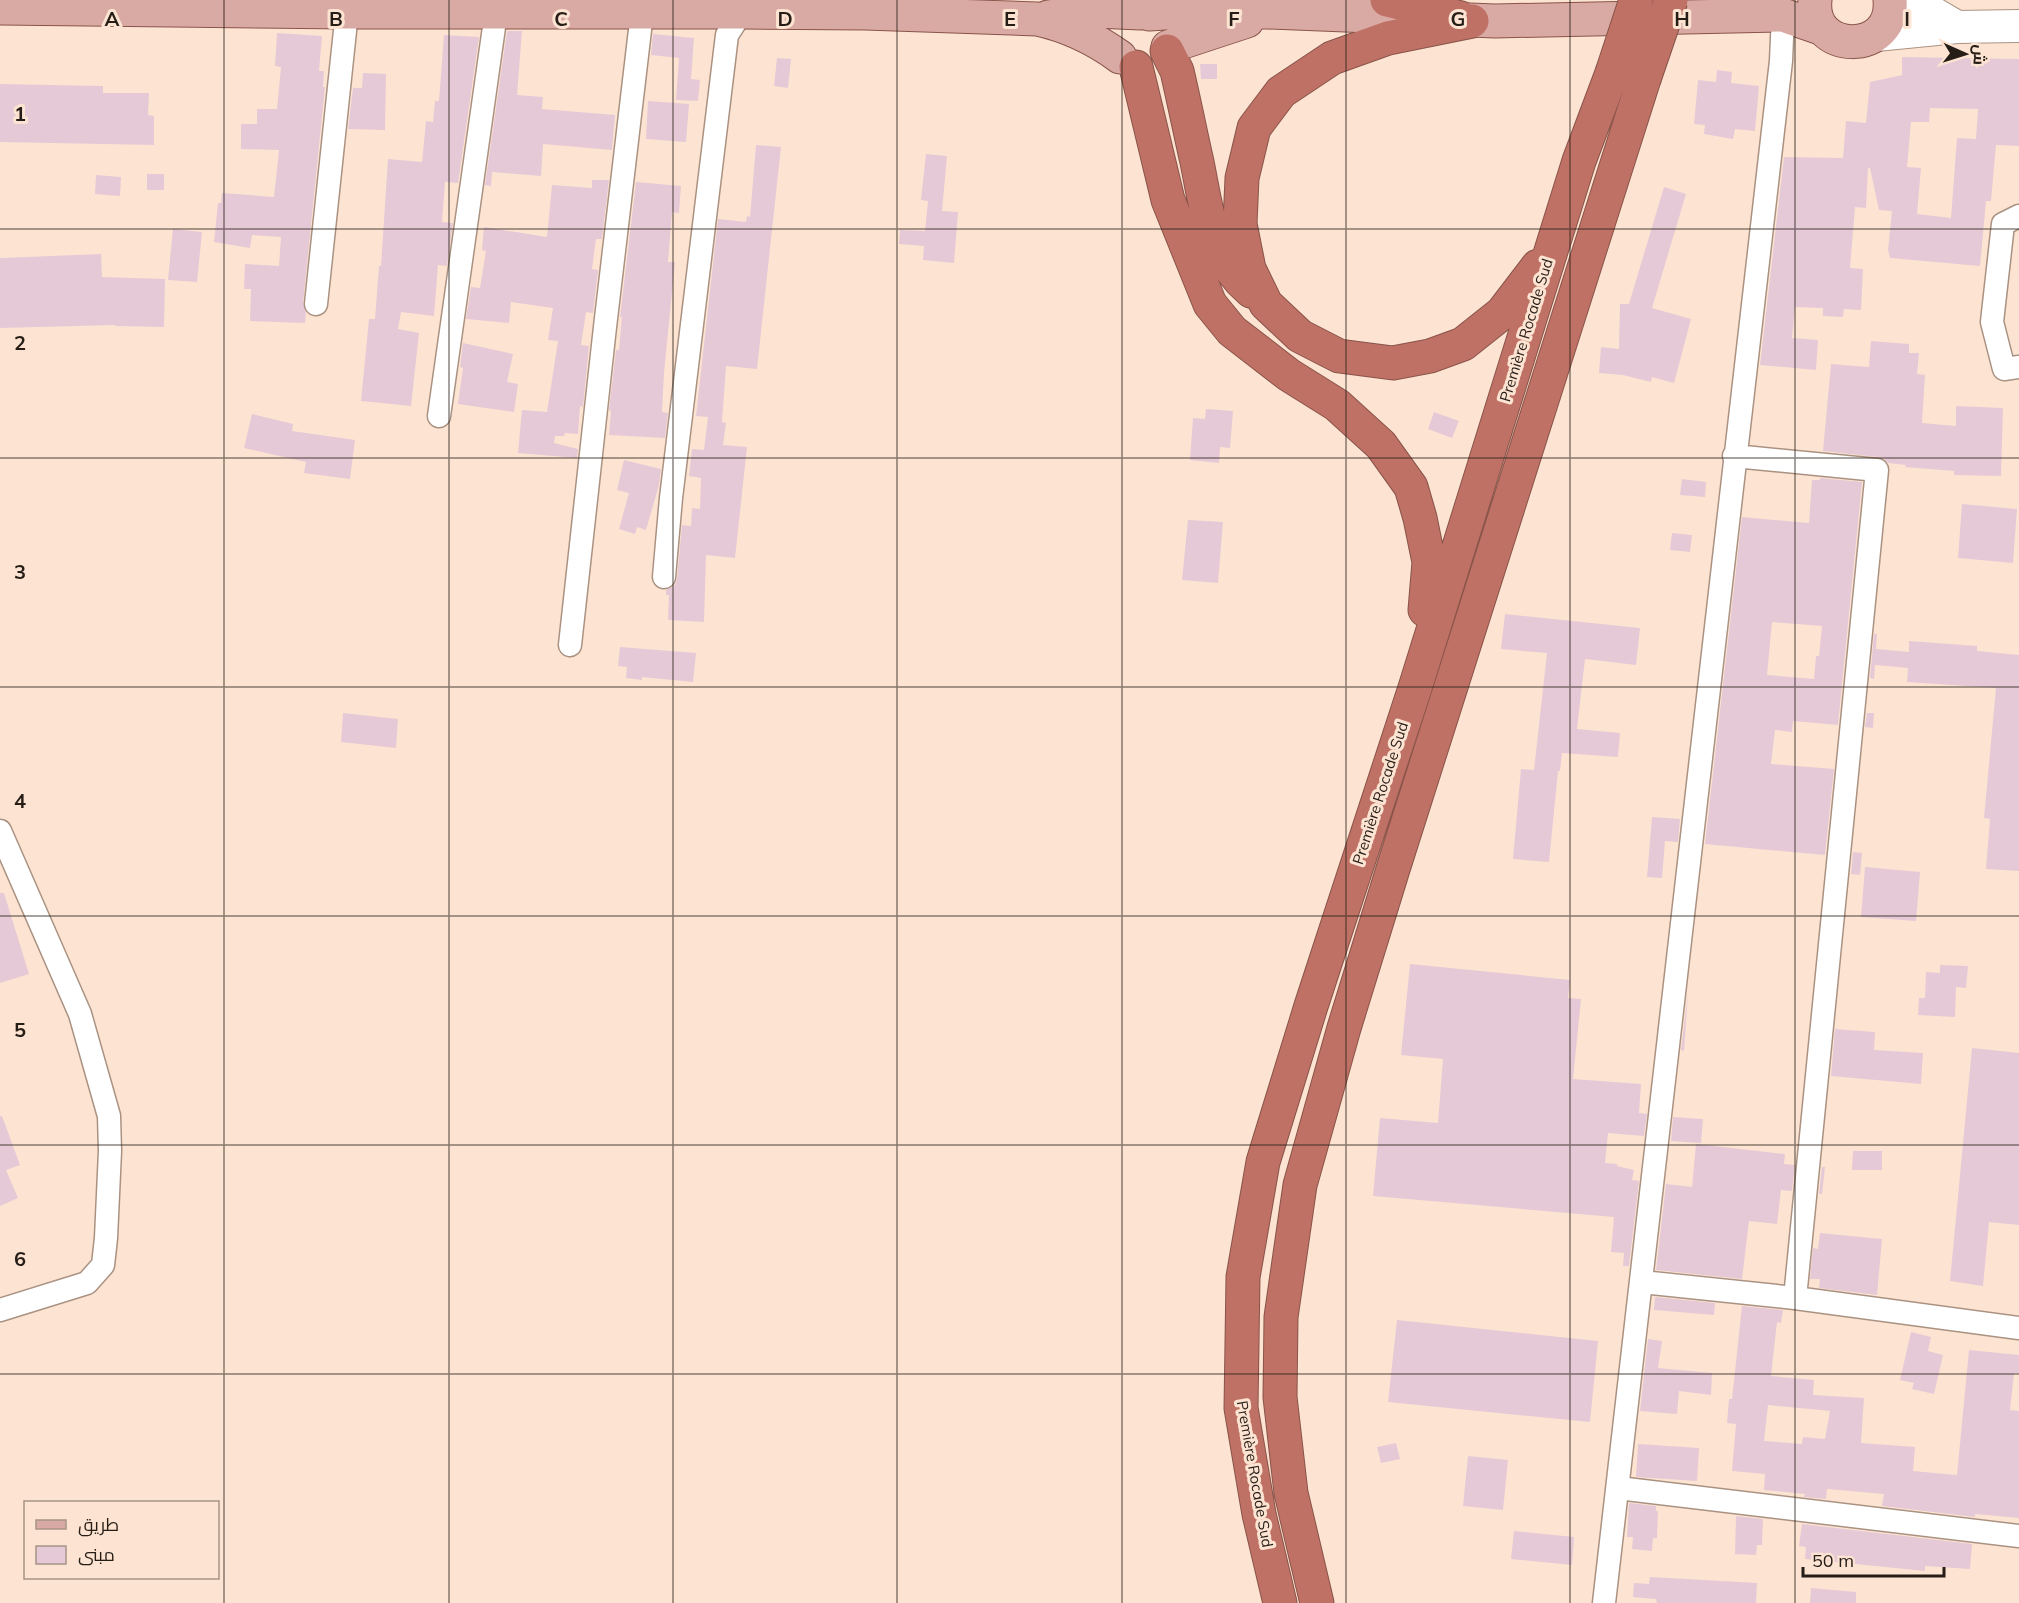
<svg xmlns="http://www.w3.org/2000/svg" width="2019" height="1603" font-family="Mulish,Cairo,sans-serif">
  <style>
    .building { fill: #e6c9d6; fill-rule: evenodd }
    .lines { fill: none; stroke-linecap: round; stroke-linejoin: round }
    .street-casing { stroke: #aa9282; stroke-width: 25 }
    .secondary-casing { stroke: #aa9282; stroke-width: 34 }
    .primary-casing { stroke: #89544a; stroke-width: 35 }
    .highway-casing { stroke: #89544a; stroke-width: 35 }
    .street { stroke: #fff; stroke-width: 22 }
    .secondary { stroke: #fff; stroke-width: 32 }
    .primary { stroke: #d9aaa3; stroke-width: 33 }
    .highway { stroke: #bf7165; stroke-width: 33 }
    .highway-bridge-casing { stroke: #89544a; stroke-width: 35; stroke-linecap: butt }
    .highway-bridge { stroke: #bf7165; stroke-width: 33 }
    .grid { fill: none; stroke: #261d17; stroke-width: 1.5; stroke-opacity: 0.55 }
    .labels { text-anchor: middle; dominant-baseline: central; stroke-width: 6; stroke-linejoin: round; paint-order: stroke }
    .street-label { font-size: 15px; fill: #261d17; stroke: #fde4d2 }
    .grid-label { font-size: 20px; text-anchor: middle; font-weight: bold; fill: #261d17; stroke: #fde4d2; stroke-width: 6; stroke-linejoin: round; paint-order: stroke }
  </style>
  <rect width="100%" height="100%" fill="#fde4d2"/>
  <path class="building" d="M507,31H522L517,95L543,97L542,109L615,115L612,150L543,144L541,176L492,172L491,186L485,185Z
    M277,33L322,36L319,71H324L323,87H325L303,303L306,312L305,323L250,321L251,289H244L245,264L279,266L281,237L252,235L250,248L214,242L218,203H221L222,193L274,197L279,150L241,149V124H257V109H277L281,67L275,66Z
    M653,34L694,38L691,79L700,80L698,101L676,100L679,58L651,55Z
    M444,35L479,37L458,183L445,182L442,222L453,223L447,266L438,265L434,316L401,312L398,329L419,333L411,406L361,401L369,319H375L379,266H381L388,159L422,162L426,121L433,122L435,101H439Z
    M1902,57L2019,59V146L1996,145L1991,201H1986L1980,266L1890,258L1888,250L1892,211L1879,210L1870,168H1868L1866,208L1855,207L1850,268L1863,269L1861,310L1844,309L1843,317L1823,316V308L1795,307L1792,338L1818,340L1816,370L1760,365L1784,157L1843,158L1846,121L1866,123L1870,82L1902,75ZM1930,108L1978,109L1976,139L1957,138L1951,218L1917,214L1921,168L1907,167L1911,122H1929Z
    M777,58L791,59L788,88L774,86Z
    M1200,64H1217V79H1201Z
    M1717,70L1732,72L1731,83L1759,86L1755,131L1735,129L1733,139L1704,134L1705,125L1694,124L1698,80L1716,82Z
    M363,73L386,74L385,130L348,129L353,88H362Z
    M0,84L103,86V93H149L148,115L154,116V145L0,142Z
    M648,101L689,104L686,142L646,139Z
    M756,145L781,147L757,369L726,366L722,422L726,423L723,445L747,447L735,558L706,555L704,622L668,620L669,595H666V590L675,585L677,579L682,525L691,526L692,508L700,509L701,478L689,476L692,449L704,450L708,417L696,416L718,219L746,222L747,216L750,217Z
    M926,154L947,156L942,211L958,212L954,263L923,260L924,246L899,244L900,230L925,231L928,201L921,200Z
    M147,174H164V190H147Z
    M96,175L121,177L120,196L95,194Z
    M592,180H609L602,239H596L592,269L598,270L593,313L586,312L581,345L589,346L583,407L580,406L578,434L565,433L564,436H555L554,443L578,449L577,458L518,453L522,410L547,412L558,341L548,340L553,308L511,302L509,323L466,319L471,287L480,288L486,251L482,250L484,227L547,237L552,185L592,188Z
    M636,182L681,186L679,213L672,212L668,262H675L664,373L662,412L668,413L665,438L609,435L611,411L609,410L616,350H619L622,317H620Z
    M1664,187L1686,194L1652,308L1691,319L1674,383L1652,377L1651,382L1623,375L1599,373L1601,347L1619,349L1620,304H1629Z
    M173,229L202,232L197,282L168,280Z
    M101,254L102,277L165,279L164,327L115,326V325L0,328V258Z
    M1871,341L1909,344V353H1919L1917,374L1925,375L1922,423L1956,426V406L2003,408L2001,476L1954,475V471L1905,467L1906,465L1888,463L1884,459L1878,457L1823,451L1831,364L1869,367Z
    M463,343L513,354L507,382L518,384L514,412L458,404L463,368L460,367Z
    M1206,409L1233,411L1230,448L1220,447L1219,463L1190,460L1193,418L1205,419Z
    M1434,412L1459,421L1452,438L1428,429Z
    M252,414L293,424L292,431L355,440L350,479L304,473L306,462L244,448Z
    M624,460L661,469L659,485L646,530L637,527L635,534L619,529L629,493L617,490Z
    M1820,478L1862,482L1838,725L1793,721L1792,732L1775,730L1771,764L1834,769L1825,855L1705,844L1742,517L1809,523L1812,480H1820ZM1772,622L1822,626L1819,656H1816L1814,679L1767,675Z
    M1682,479L1706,482L1705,497L1680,495Z
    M1962,504L2017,509L2013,563L1958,558Z
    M1188,520L1223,522L1218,583L1182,580Z
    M1672,533L1692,535L1690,552L1670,550Z
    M1505,614L1640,628L1636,665L1585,659L1577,729L1620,733L1618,757L1562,753L1560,771H1558L1549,862L1513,859L1521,769L1534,770L1547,653L1501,649Z
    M1874,634H1877L1876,649L1909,652V641L1977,646V651L2019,655V871L1986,869L1990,819L1984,818L1996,688L1907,682L1908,668L1875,665L1874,679L1870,678Z
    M620,647L696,653L693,682L642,677V680L626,678L627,667L618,666Z
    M343,713L398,719L396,748L341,742Z
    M1867,713H1874L1873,728L1865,727Z
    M1652,817L1680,819L1678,842L1665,841L1662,878L1647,877Z
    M1853,852L1862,853L1860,875L1851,874Z
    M1865,867L1920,872L1916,921L1861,917Z
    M0,893H4L29,974L0,983Z
    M1410,964L1570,980L1568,998L1581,999L1573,1079L1641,1084L1639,1113L1647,1114L1644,1136L1608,1133L1605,1163L1617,1164V1166L1634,1170L1632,1180L1639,1181L1629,1266H1623L1624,1253L1611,1252L1614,1217L1373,1196L1380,1118L1438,1123L1443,1059L1401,1055Z
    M1940,965L1968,966L1966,988L1956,987L1955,1017L1918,1015L1919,998H1925L1926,972L1940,973Z
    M1688,993L1684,1051L1681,1050Z
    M1835,1029L1875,1032L1874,1050L1923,1053L1921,1084L1831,1076Z
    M1972,1048L2019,1053V1225L1989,1222L1983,1286L1950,1281Z
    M0,1116H2L20,1165L6,1170L18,1198L0,1206Z
    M1673,1117L1703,1119L1701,1143L1671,1141Z
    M1696,1144L1785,1154L1784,1164L1795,1165L1792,1191L1781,1190L1777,1224L1749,1221L1742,1279L1656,1270L1666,1184L1692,1187Z
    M1853,1151H1882V1170H1852Z
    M1822,1167H1825L1822,1194H1819Z
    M1820,1233L1882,1239L1877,1295L1819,1288L1820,1279H1810L1813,1248L1818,1249Z
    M1655,1297L1715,1303L1714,1315L1654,1310Z
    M1742,1306L1783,1310L1781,1323L1777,1322L1771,1376L1814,1380L1813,1395L1864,1398L1861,1443L1915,1447L1913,1471L1957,1475L1969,1350L2019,1355V1373H2014L2010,1410L2019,1411V1518L1975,1514V1517L1882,1506L1884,1494L1827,1489L1826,1499L1804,1497L1805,1494L1764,1490L1765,1474L1732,1471L1736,1424L1727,1423L1729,1399H1732ZM1768,1405L1830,1411L1825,1439L1803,1437L1802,1444L1764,1441Z
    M1397,1320L1598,1341L1590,1422L1388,1402Z
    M1911,1332L1931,1337L1928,1351L1943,1355L1934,1394L1912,1389L1914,1383L1900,1380Z
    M1648,1339L1662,1341L1658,1368L1712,1373L1711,1395L1679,1391L1677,1414L1640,1411Z
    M1396,1443L1400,1459L1381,1463L1377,1447Z
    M1638,1444L1699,1448L1697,1481L1636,1477Z
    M1468,1456L1508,1460L1503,1510L1463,1506Z
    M1629,1503L1656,1506V1511H1658L1657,1538H1653L1652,1551L1632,1549L1633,1537H1627Z
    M1736,1516L1763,1519L1762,1545H1757L1756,1555L1735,1554Z
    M1802,1524L1972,1544L1970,1569L1925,1566V1571L1805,1559L1806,1547L1799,1546Z
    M1514,1531L1574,1537L1572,1565L1511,1559Z
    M1650,1577L1757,1583L1756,1603H1657L1656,1599L1633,1597L1634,1583L1649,1584Z
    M1811,1588L1856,1592V1603H1810Z"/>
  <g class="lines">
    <g class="street-casing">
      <path id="street" d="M2019,216L2003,224L1992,322L2004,369L2019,367
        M316,304L347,12
        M439,416L496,13
        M1734,456L1877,470L1795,1298
        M664,577L671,498L727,35L747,4
        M570,645L605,327L642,13L641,0
        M0,831L80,1014L109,1116L110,1151L106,1238L103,1265L87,1283L0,1310
        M1642,1282L1795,1298L2019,1328
        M1618,1488L2019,1536
        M1604,1603L1781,61L1783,15"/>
    </g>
    <g class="secondary-casing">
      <path id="secondary" d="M1911,0L1957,27
        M1876,35L1957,27L2019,26"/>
    </g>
    <g class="primary-casing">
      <path id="primary" d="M1815,0C1809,55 1895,56 1890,0
        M0,8L347,12H742L865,13L1037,19C1069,26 1094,38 1120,57
        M1149,14L1212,10L1244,11L1495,21L1783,15L1823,29
        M1048,17L1096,11L1140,13
        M1168,47L1247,21"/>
    </g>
    <g class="highway-casing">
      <path id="highway" d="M1387,0L1461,18
        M1472,21L1388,38L1332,58L1281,92L1254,128L1242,178L1240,224L1249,269L1266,304L1300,336L1339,356L1393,363L1430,356L1463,344L1502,313L1538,266
        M1167,51L1177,71C1184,101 1190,131 1197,162C1207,211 1210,256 1251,291
        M1136,67L1168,200L1210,304L1232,331L1289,375L1337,405L1381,445L1411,487L1420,518L1429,562L1425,610
        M1280,1603L1259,1514L1241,1408L1243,1277L1263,1162L1311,1006L1415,688L1579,161L1612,73
        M1317,1603L1291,1493L1280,1397L1281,1317L1300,1185L1344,1028L1393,869L1644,79"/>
    </g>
    <use href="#street" class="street"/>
    <use href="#secondary" class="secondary"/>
    <use href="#primary" class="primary"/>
    <use href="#highway" class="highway"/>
    <g class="highway-bridge-casing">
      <path id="highway-bridge" d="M1612,73L1636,0
        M1644,79L1671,0"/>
    </g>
    <use href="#highway-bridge" class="highway-bridge"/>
  </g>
  <path class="grid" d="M224,0V1603M449,0V1603M673,0V1603M897,0V1603M1122,0V1603M1346,0V1603M1570,0V1603M1795,0V1603M0,229H2019M0,458H2019M0,687H2019M0,916H2019M0,1145H2019M0,1374H2019"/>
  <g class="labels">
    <g class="street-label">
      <text transform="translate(1526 330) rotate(-73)">Première Rocade Sud</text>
      <text transform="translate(1380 793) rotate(-72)">Première Rocade Sud</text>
      <text transform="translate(1255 1474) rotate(80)">Première Rocade Sud</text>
    </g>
  </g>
  <g class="grid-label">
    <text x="112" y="26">A</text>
    <text x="336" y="26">B</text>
    <text x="561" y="26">C</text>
    <text x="785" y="26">D</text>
    <text x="1010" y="26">E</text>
    <text x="1234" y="26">F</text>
    <text x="1458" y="26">G</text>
    <text x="1682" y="26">H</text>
    <text x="1907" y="26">I</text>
    <text x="20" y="121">1</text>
    <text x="20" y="350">2</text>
    <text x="20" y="579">3</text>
    <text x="20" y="808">4</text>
    <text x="20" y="1037">5</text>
    <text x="20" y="1266">6</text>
  </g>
  <rect x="24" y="1501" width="195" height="78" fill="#fde4d2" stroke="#a79487" stroke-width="1.5"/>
  <rect x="36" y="1520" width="30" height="9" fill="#d9aaa3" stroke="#a79487" stroke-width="1.5"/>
  <text x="78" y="1531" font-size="18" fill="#261d17">طريق</text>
  <rect x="36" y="1546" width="30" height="18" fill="#e6c9d6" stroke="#a79487" stroke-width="1.5"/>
  <text x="78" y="1561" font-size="18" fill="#261d17">مبنى</text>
  <g transform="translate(1965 54) rotate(93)" stroke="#fde4d2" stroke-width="4.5" paint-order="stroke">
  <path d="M0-4.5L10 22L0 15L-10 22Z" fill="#261d17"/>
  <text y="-9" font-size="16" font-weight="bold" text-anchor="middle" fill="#261d17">ش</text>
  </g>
  <path d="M1803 1567v9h141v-9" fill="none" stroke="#261d17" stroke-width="3"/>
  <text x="1812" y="1567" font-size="18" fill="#261d17" stroke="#fde4d2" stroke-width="4.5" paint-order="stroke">50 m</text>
</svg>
